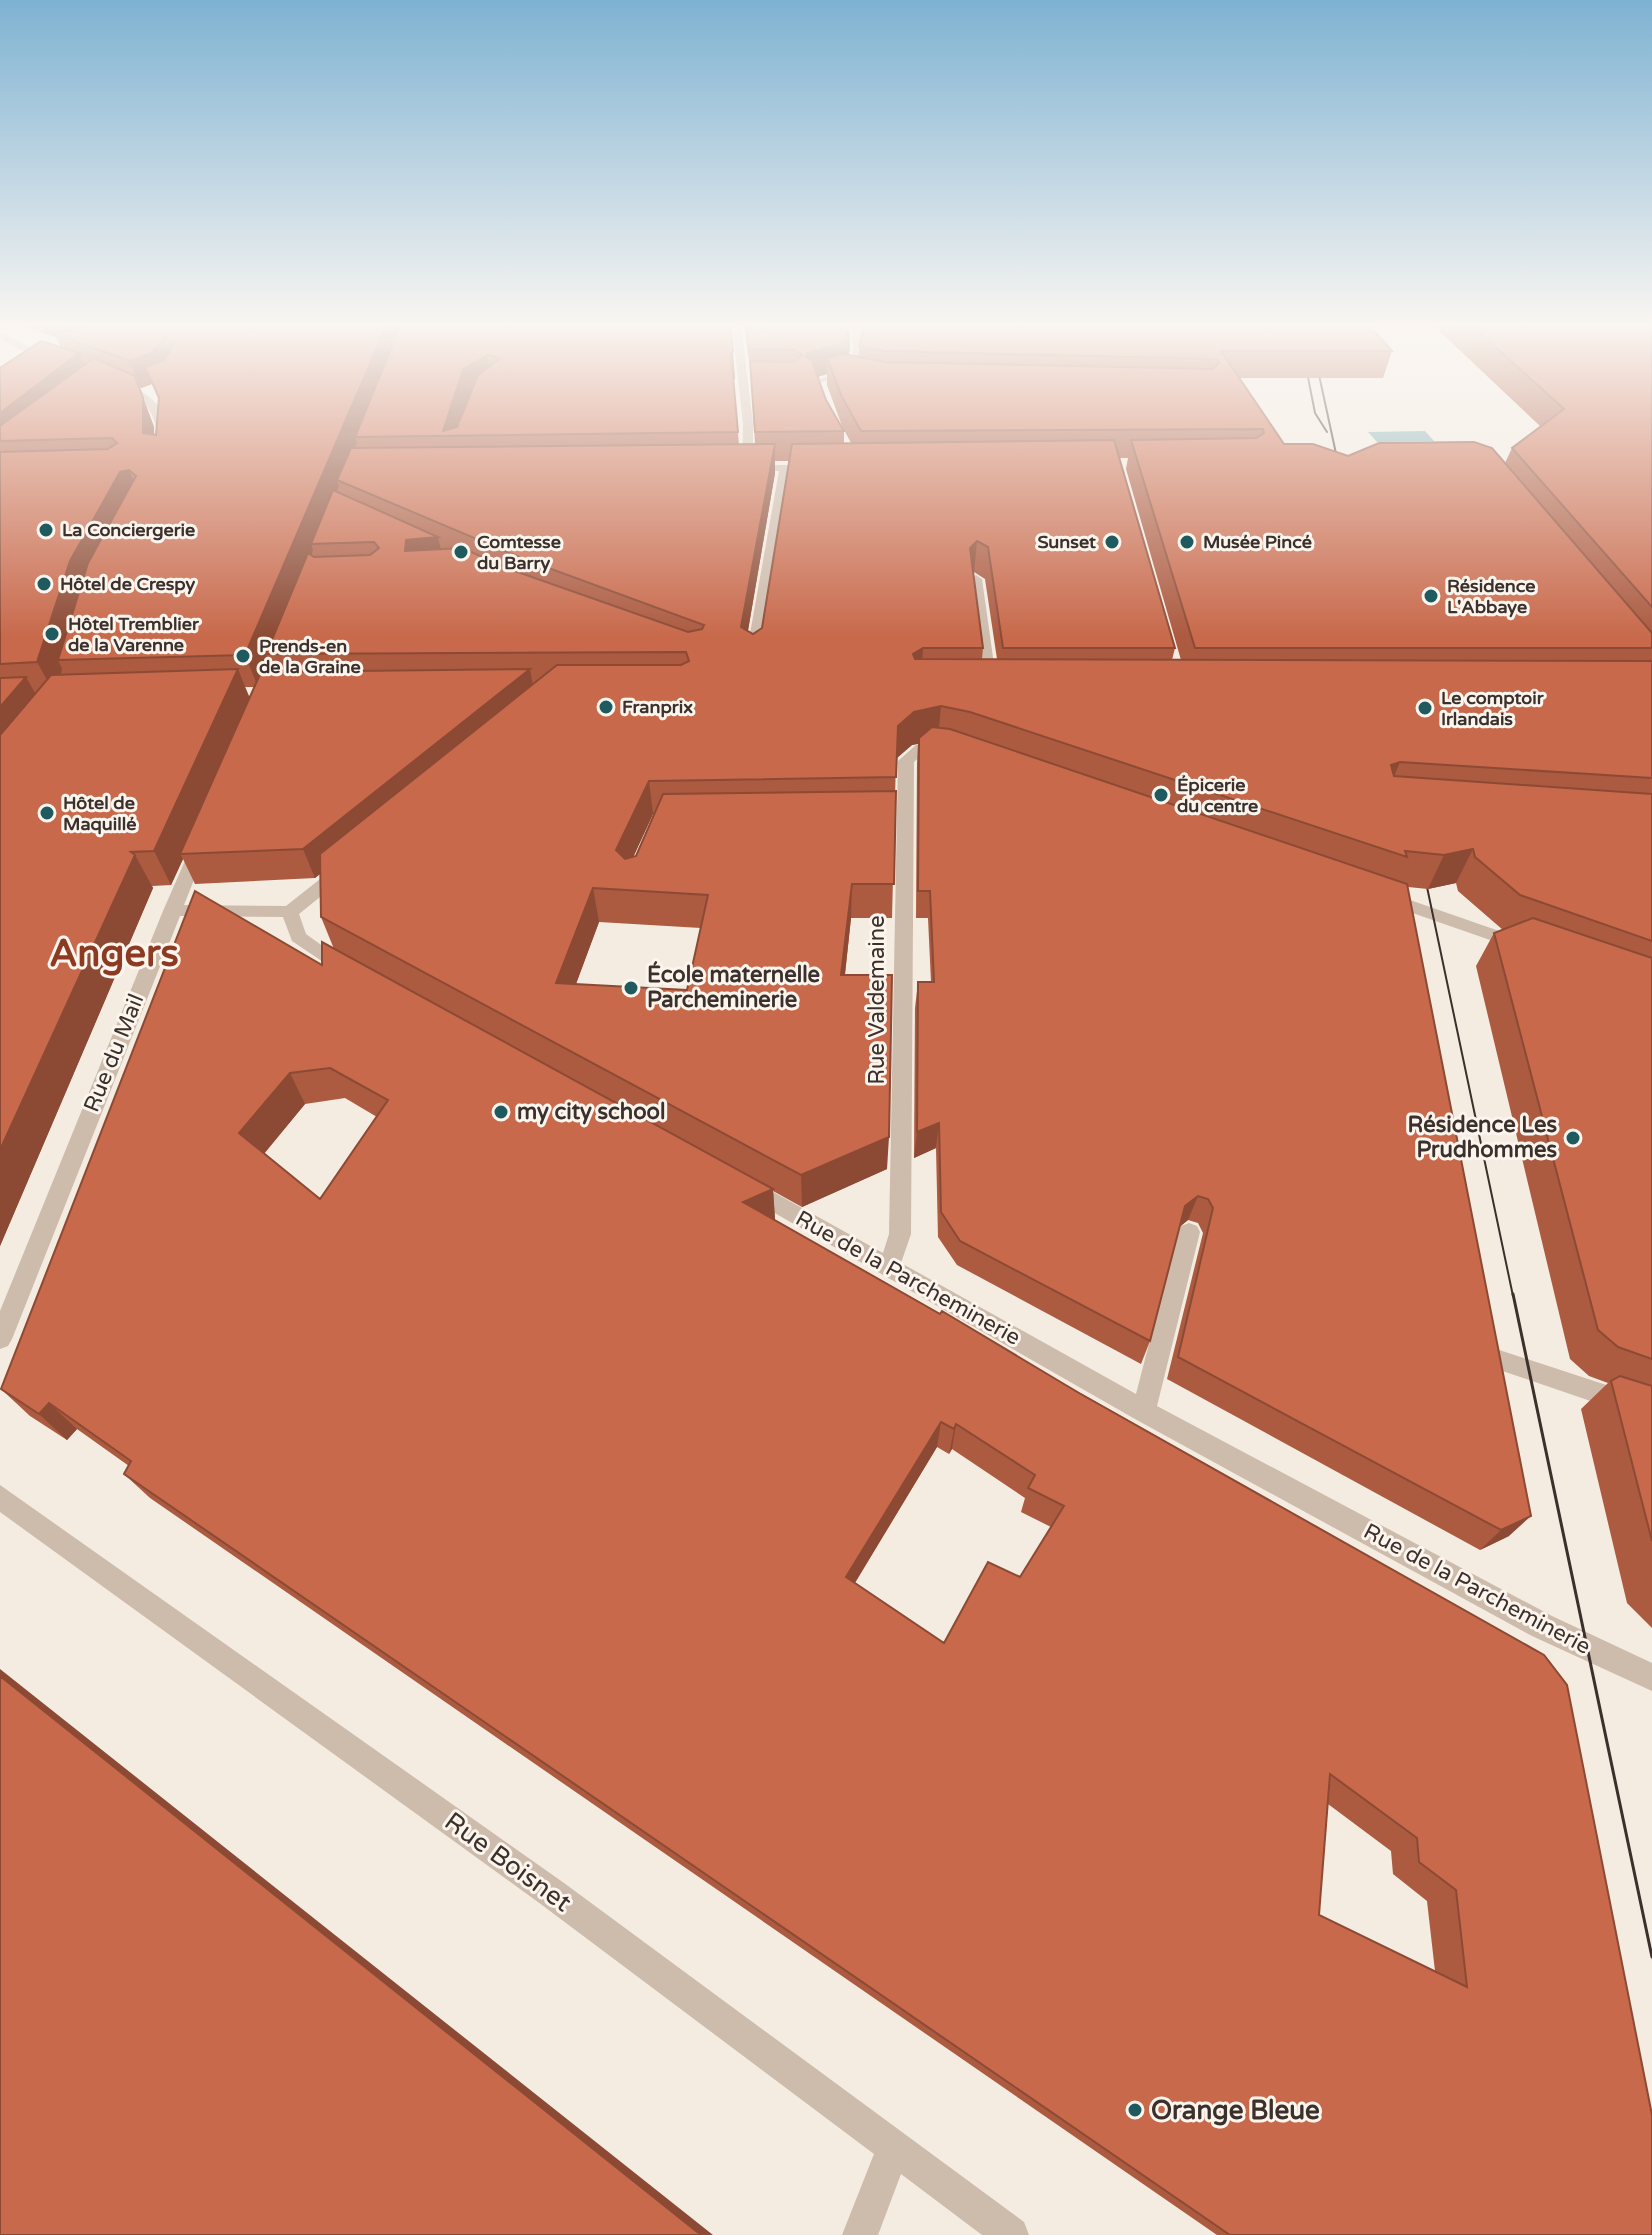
<svg xmlns="http://www.w3.org/2000/svg" width="1652" height="2235" font-family="'Varela Round',sans-serif">
  <style>
    .water { fill: #7fb0b2 }
    .lines { fill: none; stroke-linecap: round; stroke-linejoin: round }
    .street { fill: #cdbbac; fill-rule: evenodd }
    .tram-far1 { stroke: #3b302b; stroke-width: 2 }
    .tram { stroke: #3b302b; stroke-width: 3 }
    .wall { fill: #ac5a40; fill-rule: evenodd }
    .shaded-wall { fill: #8c4a34 }
    .building { fill: #c8694b; stroke: #8c4a34; stroke-width: 2; fill-rule: evenodd }
    .poi-dot { fill: #1f5a5e; stroke: #fbf5ee; stroke-width: 3 }
    .labels { text-anchor: middle; dominant-baseline: central; stroke-width: 6; stroke-linejoin: round; paint-order: stroke }
    .far-poi-label { font-size: 18px; font-weight: bold; fill: #3b302b; stroke: #fbf5ee; text-anchor: start }
    .poi-label { font-size: 22px; font-weight: bold; fill: #3b302b; stroke: #fbf5ee; text-anchor: start }
    .street-label { font-size: 22px; fill: #3b302b; stroke: #fbf5ee }
    .near-street-label { font-size: 26px; fill: #3b302b; stroke: #fbf5ee }
    .near-poi-label { font-size: 26px; font-weight: bold; fill: #3b302b; stroke: #fbf5ee; text-anchor: start }
    .town-label { font-size: 38px; font-weight: bold; fill: #8c3b22; stroke: #fbf5ee }
  </style>
  <rect width="100%" height="100%" fill="#f4ebe1"/>
  <path class="water" d="M1425,431L1434,441L1377,442L1368,432Z"/>
  <g class="lines">
    <path class="street" d="M732,324H741L753,424V465H813L818,468L813,471H790L760,656L753,660L746,656L779,471L748,472L742,469L743,424Z
      M851,324H860C862,342 864,357 855,374L810,385V381L846,372L853,350Z
      M0,332L53,359L55,361L47,363L0,339Z
      M118,381C144,390 172,407 166,438L157,436C155,407 140,397 115,386Z
      M976,575L982,579L997,686L990,690L983,686L970,579Z
      M944,742L951,746L949,749L925,752L914,762L911,1234L901,1263L1136,1394L1178,1232L1181,1226L1189,1223L1197,1226L1200,1232L1157,1406L1552,1616L1652,1663V1691L1532,1636L1135,1419L745,1196L741,1190L745,1184H759L883,1253L889,1234L898,761L916,745Z
      M199,842L207,847L184,905L286,906L334,868H346V876L299,914L306,934L353,968L350,972H338L292,941L283,917L180,916L12,1339L8,1346L0,1349V1311L163,911L191,847Z
      M1387,892L1525,940L1528,944L1519,950L1513,948L1381,902L1379,898Z
      M1490,1347L1652,1400V1422L1482,1364L1478,1357L1482,1350Z
      M0,1485L564,1883L1024,2222L1029,2235H982L901,2174L878,2235H842L874,2154L542,1905L0,1512Z"/>
    <path class="tram-far1" d="M1308,324L1340,472
      M1304,357L1315,413L1327,432
      M1423,868L1513,1296"/>
    <path class="tram" d="M1513,1294L1652,1957"/>
  </g>
  <path class="wall" d="M16,324H730L735,379L733,380L739,444H755L751,376L744,324H850V350L848,355L859,357V346L864,330L862,324H1368L1392,351L1383,378H1239L1284,444L1348,456L1505,463L1512,448L1540,426L1432,324H1652V1628L1627,1603L1581,1409L1608,1383L1589,1376L1570,1359L1476,966L1494,933L1503,930L1458,891L1456,883L1428,889L1408,887L1509,1536L1480,1550L1167,1379L1203,1233L1198,1223L1188,1220L1179,1227L1150,1341L1141,1364L957,1265L938,1237L936,1148L914,1158L915,1008L918,982H931L928,918H916L917,763L918,744L912,745L896,758L892,918H851L845,975L887,1169L802,1207L773,1191L775,1219H773L1544,1655L1652,2235H1217L150,1498L124,1474L129,1466L77,1429L67,1440L30,1416L1,1389L334,949L321,917L320,874L315,878L195,884L183,859L171,885L152,886L153,888L0,1246V368L61,347L56,337ZM827,374V385L842,426L851,443H844V431L826,400L818,377ZM152,384L159,401L156,435H154V427L139,387L141,388ZM1119,458H1128L1126,469L1181,660H1172L1175,648ZM775,461H789L762,628L753,634L748,631L775,473ZM974,572L985,579L997,659H982L983,648L973,574ZM268,661L273,672H264ZM245,687H254L250,698ZM653,814H654L636,856L633,857ZM599,922L701,928L687,990L576,984ZM345,1098L377,1117L320,1199L264,1154L305,1104ZM937,1447L949,1454L952,1449L1025,1498L1021,1512L1051,1527L1020,1577L944,1643L855,1583ZM1328,1804L1391,1851L1393,1874L1427,1901L1435,1971L1319,1915Z"/>
  <path class="shaded-wall" d="M70,324H151L78,342Z
    M387,324H404L355,437L357,442L340,482L337,480L339,486L315,544H311L313,550L271,654H266L268,661L258,687L245,655Z
    M850,324V350L844,370L827,358V374L807,380L805,357L807,353Z
    M164,337L174,364L145,367L152,384L141,388L130,361Z
    M733,351L735,379L732,382L731,354Z
    M79,353L91,380L0,441V413Z
    M487,355L492,382L457,436L443,431L463,370Z
    M135,376L154,427L155,462L143,433Z
    M775,444V473L743,659L741,627Z
    M129,470L141,499L58,660L62,669L55,694L37,662L70,561L120,472Z
    M438,537L445,568L405,551L406,540Z
    M977,541L974,572L967,579L970,548Z
    M923,648L921,680L913,654Z
    M238,669L251,702L180,854L183,859L171,885L154,851Z
    M530,669L535,698L315,878L303,849Z
    M26,677L44,709L0,763V707Z
    M941,706L938,739L912,745L896,759L898,726L914,712Z
    M1400,762L1386,795L1391,765Z
    M649,781L653,814L621,884L616,850Z
    M1473,849L1456,883L1428,889L1444,855Z
    M135,855L153,888L0,1246V1150Z
    M852,884L851,918L841,1009V975Z
    M593,888L599,922L564,1016L556,983Z
    M290,1073L305,1104L256,1163L239,1133Z
    M939,1123L936,1148L914,1158L917,1132Z
    M889,1137L887,1169L802,1207L801,1175Z
    M773,1189L775,1219L746,1231L743,1202Z
    M1198,1196L1188,1220L1175,1231L1185,1206Z
    M49,1403L77,1429L67,1440L39,1414Z
    M941,1422L937,1447L845,1599L846,1577Z
    M956,1424L952,1449L949,1454L954,1429Z
    M1531,1516L1509,1536L1480,1550L1501,1530Z
    M0,1669L713,2235H701L0,1676Z"/>
  <path class="building" d="M88,324H387L245,655L58,660L88,563L136,476L129,470L120,472L70,561L37,662L0,664V452L108,449L117,443L112,438L0,441V426L94,358L135,376L143,398V433L156,435L159,397L145,367L163,361L176,341L164,337L152,353L130,361L55,334Z
    M401,324H730L733,351L731,354L738,432L355,437ZM487,355L500,358L478,375L457,427L443,431L463,370Z
    M746,324H850L844,343L807,353L805,357L812,361L826,400L844,431L755,432L750,361L794,362L802,355L795,350L749,349Z
    M865,324H1368L1392,351H1221L1284,444H1313L1348,456L1379,443L1474,442L1492,448L1652,633V648H1195L1131,440L1256,438L1264,433L1263,429L861,431L842,397L827,358L844,354L885,362L1213,369L1219,363L1217,359L885,351L859,346Z
    M1470,324H1652V607L1512,448L1564,409Z
    M41,341L79,353L0,413V368Z
    M1114,440L1175,648H1003L988,547L977,541L970,548L983,648H923L913,654L915,659L1652,661V778L1400,762L1391,765L1394,776L1652,794V941L1520,895L1475,857L1473,849L1444,855L1405,851L1407,857L970,712L941,706L914,712L898,726L896,777L649,781L616,850L625,859L636,856L663,794L896,791L894,884H852L841,975H892L889,1137L801,1175L321,917L320,854L557,665H681L689,661L686,652L266,654L308,553L314,557L370,555L379,548L374,542L311,544L333,490L438,537L406,540L405,551L462,548L512,570L688,632L702,629L704,625L524,559L337,480L351,448L775,444L741,627L753,634L762,628L792,444ZM593,888L708,895L687,990L556,983Z
    M238,669L154,851L131,852L135,855L0,1150V735L51,675Z
    M530,669L303,849L180,854L261,672Z
    M26,677L0,707V678Z
    M932,727L950,729L1407,884L1531,1516L1501,1530L1178,1357L1213,1208L1208,1199L1198,1196L1185,1206L1150,1341L960,1241L941,1212L939,1123L917,1132L918,982H934L930,891H918L919,738Z
    M195,891L322,965V942L773,1189L743,1202L940,1314L942,1311L1079,1393L1544,1655L1567,1685L1652,2115V2235H1230L124,1474L131,1461L49,1403L39,1414L1,1389ZM330,1068L388,1100L320,1199L239,1133L290,1073ZM941,1422L954,1429L956,1424L1035,1475L1028,1488L1064,1506L1020,1577L988,1562L944,1643L846,1577ZM1330,1774L1417,1838L1419,1862L1456,1890L1467,1987L1319,1915Z
    M1533,918L1652,958V1359L1618,1347L1598,1330L1494,933Z
    M1620,1376L1652,1386V1541L1611,1381Z
    M0,1676L701,2235H0Z"/>
  <linearGradient id="sky" x2="0" y2="1"><stop stop-color="#7eb2d2"/><stop offset="0.51" stop-color="#faf6f2"/><stop offset="1" stop-color="#faf6f2" stop-opacity="0"/></linearGradient>
  <rect width="1652" height="637" fill="url(#sky)"/>
  <g class="poi-dot">
    <circle cx="46" cy="530" r="8"/>
    <circle cx="1112" cy="542" r="8"/>
    <circle cx="1187" cy="542" r="8"/>
    <circle cx="461" cy="552" r="8"/>
    <circle cx="44" cy="584" r="8"/>
    <circle cx="1431" cy="596" r="8"/>
    <circle cx="52" cy="634" r="8"/>
    <circle cx="243" cy="656" r="8"/>
    <circle cx="606" cy="707" r="8"/>
    <circle cx="1425" cy="708" r="8"/>
    <circle cx="1161" cy="795" r="8"/>
    <circle cx="47" cy="813" r="8"/>
    <circle cx="631" cy="988" r="8"/>
    <circle cx="501" cy="1112" r="8"/>
    <circle cx="1573" cy="1138" r="8"/>
    <circle cx="1135" cy="2110" r="8"/>
  </g>
  <g class="labels">
    <g class="far-poi-label">
      <text x="62" y="530">La Conciergerie</text>
      <text x="477" y="542">Comtesse<tspan x="477" dy="21">du Barry</tspan></text>
      <text x="1096" y="542" text-anchor="end">Sunset</text>
      <text x="1203" y="542">Musée Pincé</text>
      <text x="60" y="584">Hôtel de Crespy</text>
      <text x="1447" y="586">Résidence<tspan x="1447" dy="21">L'Abbaye</tspan></text>
      <text x="68" y="624">Hôtel Tremblier<tspan x="68" dy="21">de la Varenne</tspan></text>
      <text x="259" y="646">Prends-en<tspan x="259" dy="21">de la Graine</tspan></text>
      <text x="1441" y="698">Le comptoir<tspan x="1441" dy="21">Irlandais</tspan></text>
      <text x="622" y="707">Franprix</text>
      <text x="1177" y="785">Épicerie<tspan x="1177" dy="21">du centre</tspan></text>
      <text x="63" y="803">Hôtel de<tspan x="63" dy="21">Maquillé</tspan></text>
    </g>
    <g class="poi-label">
      <text x="647" y="975">École maternelle<tspan x="647" dy="25">Parcheminerie</tspan></text>
      <text x="517" y="1112">my city school</text>
      <text x="1557" y="1125" text-anchor="end">Résidence Les<tspan x="1557" dy="25">Prudhommes</tspan></text>
    </g>
    <g class="street-label">
      <text transform="translate(877 1000) rotate(-90)">Rue Valdemaine</text>
      <text transform="translate(114 1053) rotate(-68)">Rue du Mail</text>
      <text transform="translate(908 1278) rotate(29)">Rue de la Parcheminerie</text>
      <text transform="translate(1477 1589) rotate(28)">Rue de la Parcheminerie</text>
    </g>
    <g class="near-street-label">
      <text transform="translate(508 1862) rotate(36)">Rue Boisnet</text>
    </g>
    <g class="near-poi-label">
      <text x="1151" y="2110">Orange Bleue</text>
    </g>
    <g class="town-label">
      <text x="114" y="954">Angers</text>
    </g>
  </g>
</svg>
